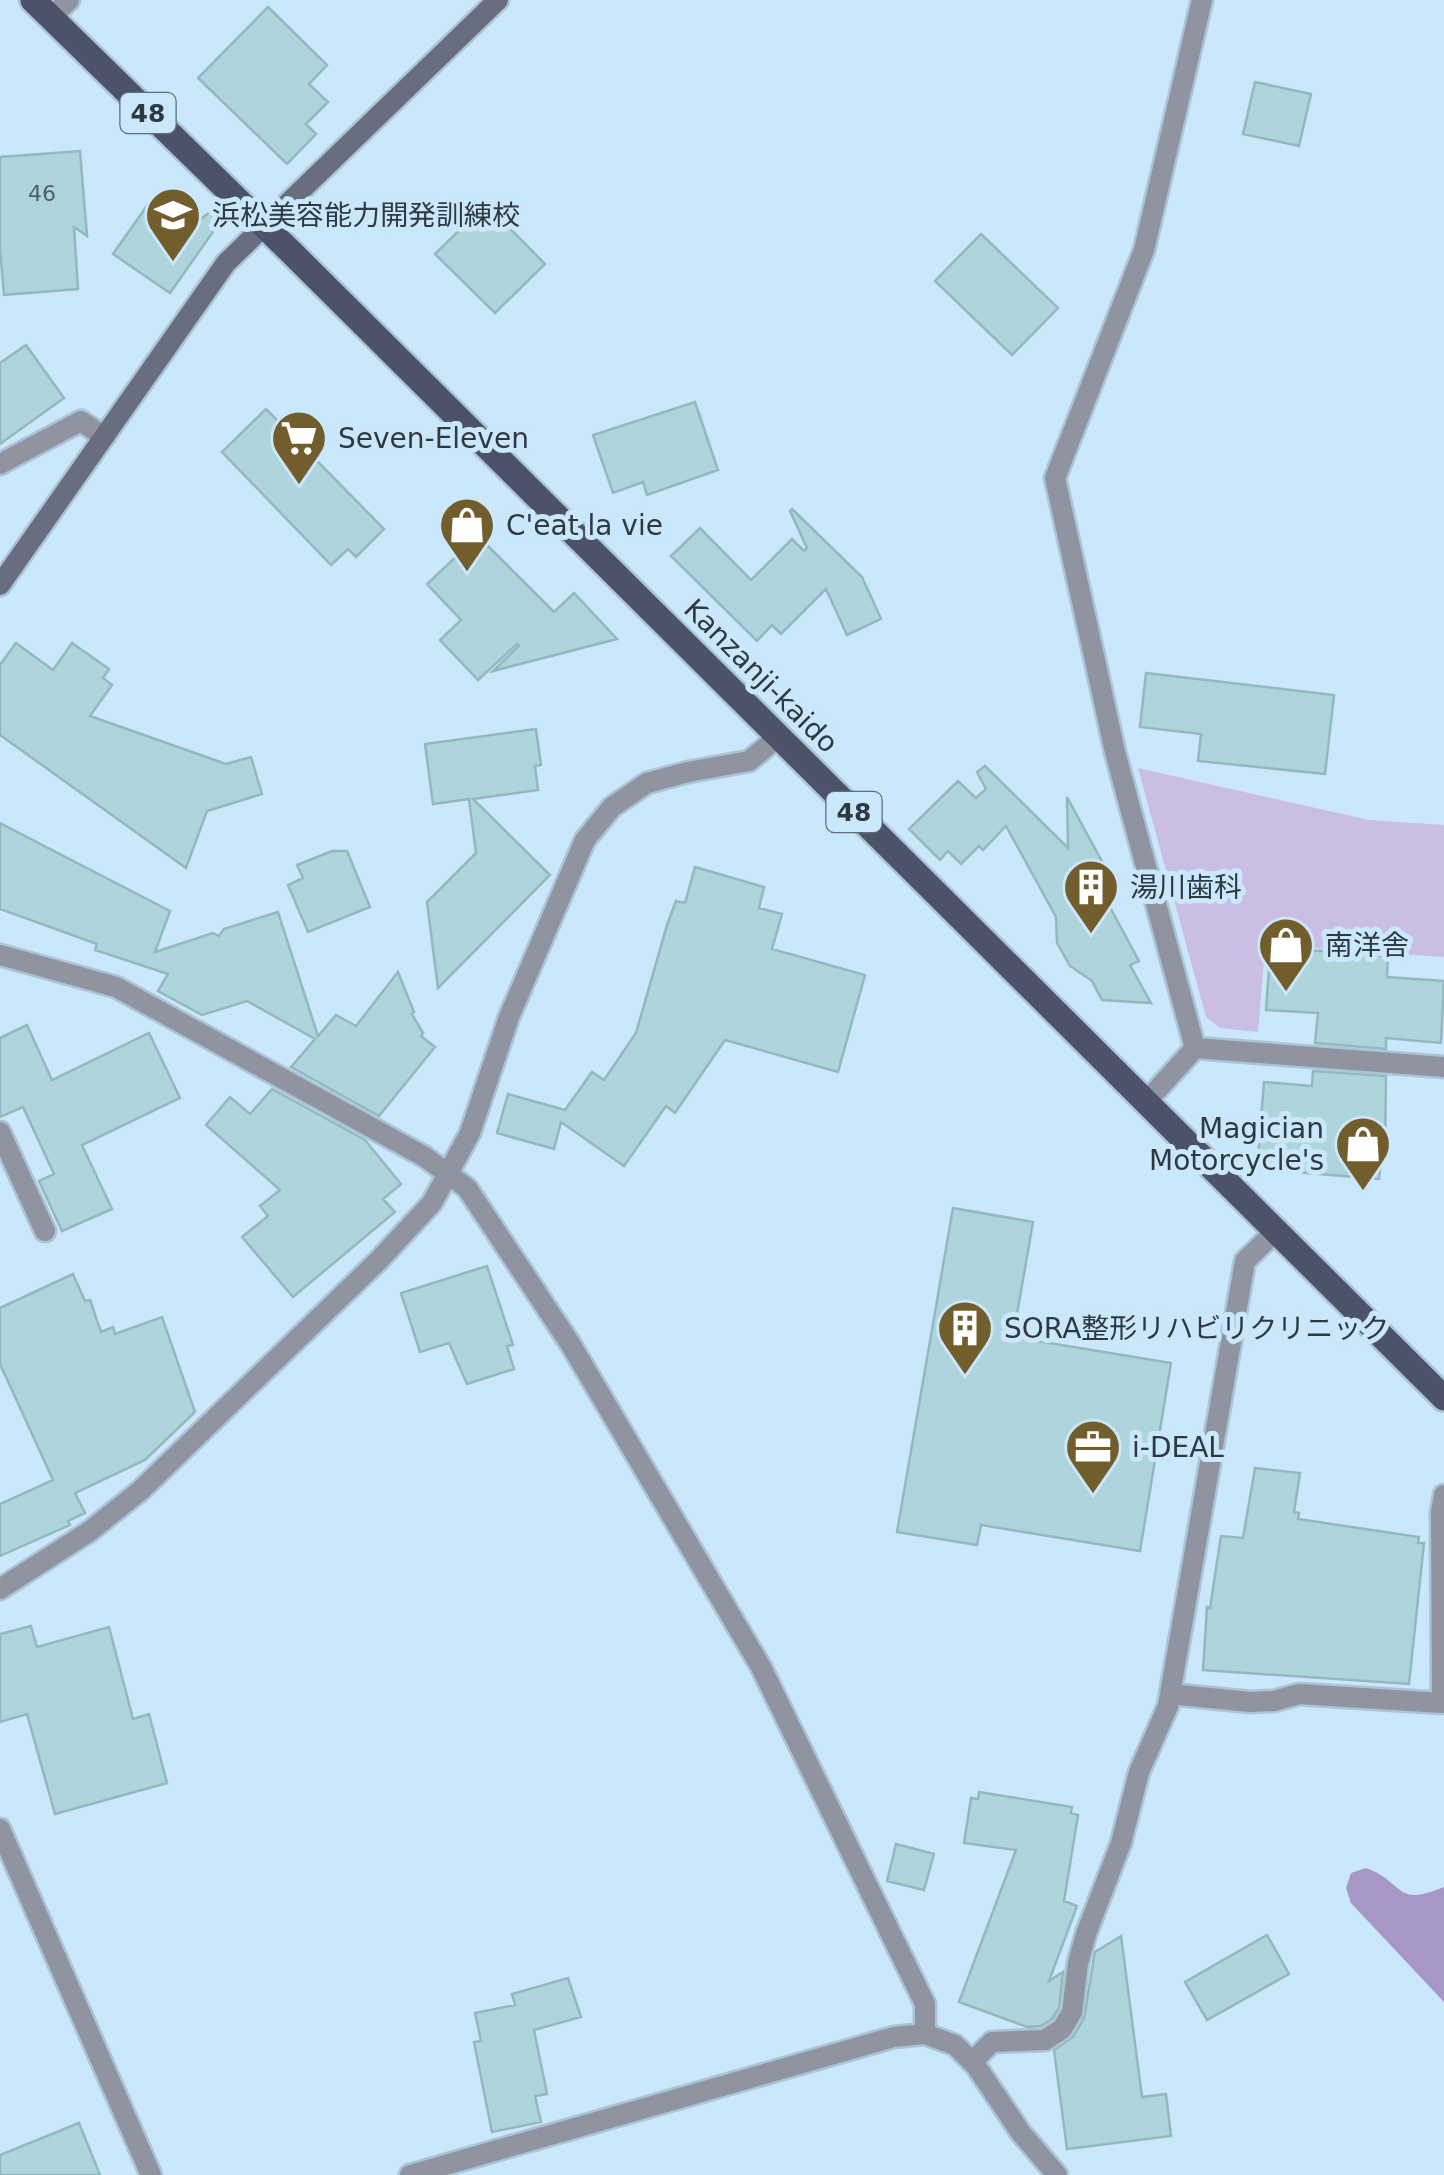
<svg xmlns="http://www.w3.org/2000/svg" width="1444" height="2175" font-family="'DejaVu Sans','Noto Sans JP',sans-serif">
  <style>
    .green { fill: #cbbee4 }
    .forest { fill: #a796c6 }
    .building { fill: #aed5dc; stroke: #93b9bf; stroke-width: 2.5 }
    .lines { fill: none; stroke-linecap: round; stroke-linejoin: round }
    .street-casing { stroke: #abc4d7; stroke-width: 25 }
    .secondary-casing { stroke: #abc4d7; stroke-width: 25 }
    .primary-casing { stroke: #abc4d7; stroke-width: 30 }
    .street { stroke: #8f94a0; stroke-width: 20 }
    .secondary { stroke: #686e7f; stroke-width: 20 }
    .primary { stroke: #4c5368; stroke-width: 25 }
    .labels { text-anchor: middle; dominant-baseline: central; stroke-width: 10; stroke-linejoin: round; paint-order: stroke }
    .number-label { font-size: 22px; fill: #4e6068 }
    .shield { fill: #cae7fc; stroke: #5d6d79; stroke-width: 2.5 }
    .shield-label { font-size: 25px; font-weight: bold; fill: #2e3941 }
    .poi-label { font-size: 28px; fill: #2e3941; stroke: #cae7fc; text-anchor: start }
    .street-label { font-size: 28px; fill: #2e3941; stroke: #cae7fc }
  </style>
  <rect width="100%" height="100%" fill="#cae7fc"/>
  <path class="green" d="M1138,768L1369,820L1444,825V957L1313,948L1312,940L1266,937L1258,1032L1220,1028L1206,1017Z"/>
  <path class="forest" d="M1366,1868C1405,1882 1394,1908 1444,1887V2002L1351,1903L1346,1888L1351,1873Z"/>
  <path class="building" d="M268,7L327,65L309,84L328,102L306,124L316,134L287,164L198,78Z
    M1255,82L1311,94L1299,146L1243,134Z
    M80,151L87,236L74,227L78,289L4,295L0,249V157Z
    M149,203L180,234L220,205L227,212L170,293L113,254Z
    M486,204L545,264L495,313L435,254Z
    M981,234L1058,308L1012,355L935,281Z
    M26,345L64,398L0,444V363Z
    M695,402L718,470L647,495L643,482L613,493L593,435Z
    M266,409L384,529L356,557L348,549L331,565L222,452Z
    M792,509L862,577L881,619L847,635L826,589L781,634L772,625L757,641L671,556L700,528L751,580L792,539L804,551L807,548L790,511Z
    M478,536L554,612L574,593L617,639L493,671L519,646L517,644L478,680L440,640L461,620L427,584Z
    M16,643L53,670L72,643L109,669L103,678L112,685L90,716L226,764L251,757L262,794L207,811L186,868L0,735V665Z
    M1146,673L1334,695L1325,774L1198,761L1201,734L1140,727Z
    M536,729L541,765L535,766L538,790L473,799L550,875L438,988L427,902L476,853L469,799L433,804L425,744Z
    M985,766L1068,848L1067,797L1112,880L1099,887L1139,961L1130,965L1151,1003L1102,1000L1092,981L1070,966L1057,943L1056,917L1006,826L983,850L979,846L961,864L948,851L940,860L909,829L958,781L976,798L986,789L977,772Z
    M0,823L170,911L155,952L213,933L219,936L224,929L278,912L318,1036L336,1015L356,1026L398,972L414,1012L412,1014L423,1033L421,1036L435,1047L379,1116L291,1067L315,1039L247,1001L202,1015L158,991L168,974L95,950L97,944L0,909Z
    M332,851H347L370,907L308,932L288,885L303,878L297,865Z
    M695,867L764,887L759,908L782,914L772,949L865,975L838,1072L725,1040L675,1113L666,1106L624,1166L561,1122L554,1149L497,1133L508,1094L565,1110L592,1072L604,1080L636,1033L667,925L676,901L685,903Z
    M1271,940L1308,942V950L1388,956L1387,977L1444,981L1441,1043L1386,1038V1049L1315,1043L1318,1013L1266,1010Z
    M27,1025L52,1080L149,1033L180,1098L82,1145L112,1209L62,1231L39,1181L54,1174L23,1107L0,1117V1038Z
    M1313,1071L1386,1076L1385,1153H1382L1379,1179L1257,1169L1264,1082L1312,1086Z
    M272,1089L365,1140L401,1184L383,1199L395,1212L293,1297L242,1237L268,1216L260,1206L280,1190L206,1125L230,1097L250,1114Z
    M953,1208L1033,1222L1013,1337L1171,1363L1140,1551L981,1525L977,1545L897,1532Z
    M487,1266L513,1345L507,1346L514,1369L467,1384L449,1343L420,1352L401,1293Z
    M73,1274L85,1301L90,1300L101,1332L113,1327L115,1334L162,1317L195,1412L145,1460L75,1493L85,1513L68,1521L70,1525L0,1556V1504L53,1480L0,1364V1308Z
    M1255,1468L1300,1473L1294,1512L1299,1513L1298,1519L1419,1537L1418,1543H1424L1409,1684L1203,1670L1207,1607L1210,1608L1221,1536L1243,1538Z
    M31,1626L37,1647L109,1627L133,1719L149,1714L167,1783L55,1814L27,1714L0,1722V1634Z
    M979,1792L1072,1807L1071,1813L1078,1815L1064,1901L1077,1906L1049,1981L1063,1972L1059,2008L1052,2019L1041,2026L1027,2027L959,2002L1016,1850L964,1843L971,1798L978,1799Z
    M896,1844L934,1854L924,1890L887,1881Z
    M1267,1935L1289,1974L1207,2020L1185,1982Z
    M1121,1936L1142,2097L1166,2094L1171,2136L1067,2149L1054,2050L1073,2037L1084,2018L1095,1952Z
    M568,1978L581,2017L534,2030L547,2094L535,2096L541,2122L492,2132L474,2042L481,2041L475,2013L515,2005L512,1994Z
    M79,2123L100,2175H0V2155Z"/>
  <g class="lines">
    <g class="street-casing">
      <path id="street" d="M51,18L69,0
        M0,464L81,421L104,437
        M0,955L116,987L425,1157L467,1188L571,1345L761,1667L925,2004V2034
        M1195,1048L1115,752L1055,478L1144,250L1202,0
        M1146,1102L1195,1048L1444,1067
        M0,1132L45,1231
        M0,1589L90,1531L141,1490L379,1260L432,1203L470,1133L509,1017L585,840L612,807L647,783L688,772L749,761L779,736
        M1170,1694L1250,1702L1274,1701L1299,1694L1442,1703L1441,1512L1444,1495
        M0,1829L151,2175
        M972,2062L992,2042L1045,2040L1062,2029L1072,2012L1078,1963L1086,1934L1121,1843L1139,1772L1168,1706L1245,1261L1276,1231
        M410,2175L894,2037L925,2034L955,2045L976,2066L1021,2133L1057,2175"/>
    </g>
    <g class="secondary-casing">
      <path id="secondary" d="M0,585L226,263L498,0"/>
    </g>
    <g class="primary-casing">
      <path id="primary" d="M33,0L295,256L1444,1398"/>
    </g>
    <use href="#street" class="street"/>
    <use href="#secondary" class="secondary"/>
    <use href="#primary" class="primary"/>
  </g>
  <defs>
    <g id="university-pin" transform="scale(2.875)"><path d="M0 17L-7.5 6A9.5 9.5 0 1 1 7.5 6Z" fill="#725d2c" stroke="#cae7fc"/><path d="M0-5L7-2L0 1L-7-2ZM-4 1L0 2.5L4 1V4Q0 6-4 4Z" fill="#fff"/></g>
    <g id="supermarket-pin" transform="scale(2.875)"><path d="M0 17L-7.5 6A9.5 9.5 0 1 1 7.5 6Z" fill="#725d2c" stroke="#cae7fc"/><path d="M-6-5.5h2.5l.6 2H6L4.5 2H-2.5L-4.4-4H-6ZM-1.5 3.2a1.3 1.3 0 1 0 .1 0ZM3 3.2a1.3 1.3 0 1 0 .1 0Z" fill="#fff"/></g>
    <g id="shop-pin" transform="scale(2.875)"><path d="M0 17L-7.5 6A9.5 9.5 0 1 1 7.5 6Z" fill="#725d2c" stroke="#cae7fc"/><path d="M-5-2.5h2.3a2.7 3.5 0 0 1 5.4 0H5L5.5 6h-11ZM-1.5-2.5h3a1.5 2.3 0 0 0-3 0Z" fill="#fff"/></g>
    <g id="building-pin" transform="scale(2.875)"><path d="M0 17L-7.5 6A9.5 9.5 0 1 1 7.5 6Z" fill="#725d2c" stroke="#cae7fc"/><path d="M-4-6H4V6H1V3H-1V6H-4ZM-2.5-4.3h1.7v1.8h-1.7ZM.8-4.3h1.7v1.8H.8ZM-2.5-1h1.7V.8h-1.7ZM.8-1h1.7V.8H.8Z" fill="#fff"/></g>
    <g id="office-pin" transform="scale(2.875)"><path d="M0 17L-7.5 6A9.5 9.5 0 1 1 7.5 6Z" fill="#725d2c" stroke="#cae7fc"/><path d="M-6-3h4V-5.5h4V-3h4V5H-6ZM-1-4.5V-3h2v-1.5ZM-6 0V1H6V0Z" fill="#fff"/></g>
  </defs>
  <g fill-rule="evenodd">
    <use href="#university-pin" x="173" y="215"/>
    <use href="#supermarket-pin" x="299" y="438"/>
    <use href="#shop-pin" x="467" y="525"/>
    <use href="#building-pin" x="1091" y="887"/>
    <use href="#shop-pin" x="1286" y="945"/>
    <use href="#shop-pin" x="1363" y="1144"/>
    <use href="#building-pin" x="965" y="1328"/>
    <use href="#office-pin" x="1093" y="1447"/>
  </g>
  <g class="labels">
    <g class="number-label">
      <text x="42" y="193">46</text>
    </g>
    <g class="shield">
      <rect x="120.5" y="93" width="55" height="40" rx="8"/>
      <rect x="826.5" y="792" width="55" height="40" rx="8"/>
    </g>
    <g class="shield-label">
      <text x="148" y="113">48</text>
      <text x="854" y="812">48</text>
    </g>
    <g class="poi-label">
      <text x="212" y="215">浜松美容能力開発訓練校</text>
      <text x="338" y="438">Seven-Eleven</text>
      <text x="506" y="525">C'eat la vie</text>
      <text x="1130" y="887">湯川歯科</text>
      <text x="1325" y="945">南洋舎</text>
      <text x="1324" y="1128" text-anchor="end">Magician<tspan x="1324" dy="32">Motorcycle's</tspan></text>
      <text x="1004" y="1328">SORA整形リハビリクリニック</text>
      <text x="1132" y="1447">i-DEAL</text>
    </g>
    <g class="street-label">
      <text transform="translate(761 676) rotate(45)">Kanzanji-kaido</text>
    </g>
  </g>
</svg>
